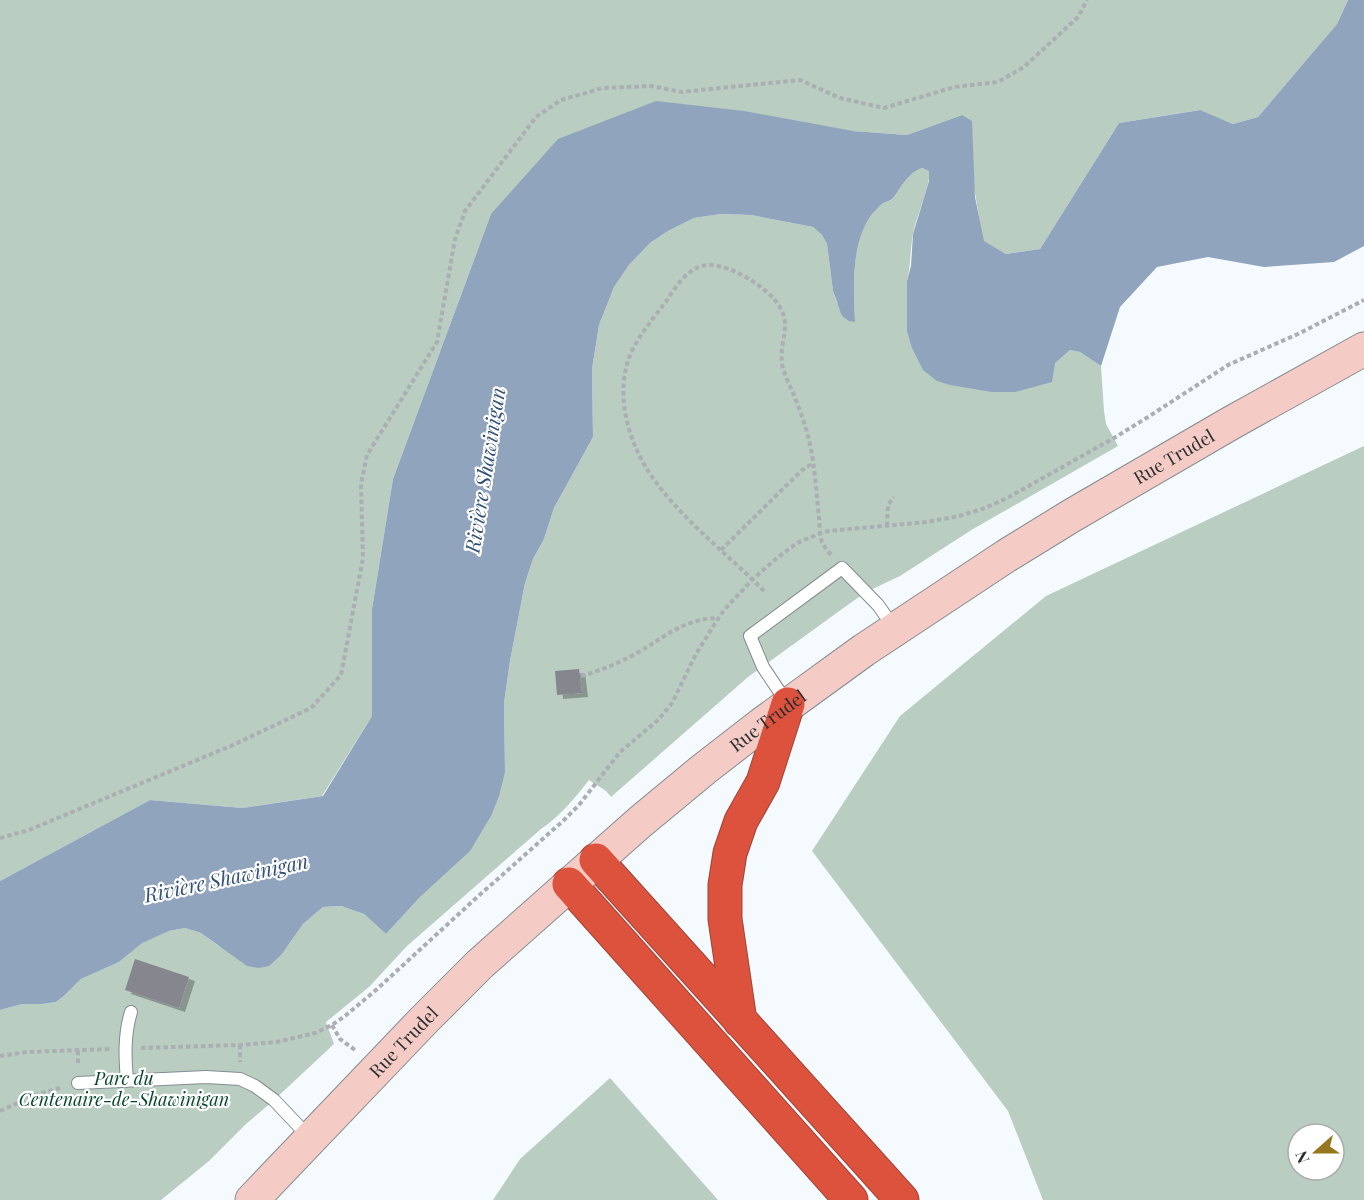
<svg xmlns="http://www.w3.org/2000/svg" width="1364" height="1200" font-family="'Playfair Display',serif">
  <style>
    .green { fill: #b9cdc1; fill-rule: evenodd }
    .water { fill: #90a4be }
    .building { fill: #86868f; filter: url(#shadow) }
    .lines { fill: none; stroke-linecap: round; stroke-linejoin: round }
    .lane-casing { stroke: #848b92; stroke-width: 14 }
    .secondary-casing { stroke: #848b92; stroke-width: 35 }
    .highway-casing { stroke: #9e4538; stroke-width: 35 }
    .path { stroke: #abafb4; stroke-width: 4; stroke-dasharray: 4.5 3; stroke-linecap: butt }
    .lane { stroke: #fff; stroke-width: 12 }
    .secondary { stroke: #f4cbc5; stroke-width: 33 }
    .highway { stroke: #dc523d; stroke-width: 33 }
    .labels { text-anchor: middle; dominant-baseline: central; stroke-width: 4.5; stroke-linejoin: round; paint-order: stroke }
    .street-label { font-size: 18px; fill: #2a2d30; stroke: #fff }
    .park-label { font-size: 18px; font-style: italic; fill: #07462e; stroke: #fff }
    .water-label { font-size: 20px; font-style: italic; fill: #325177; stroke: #fff }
  </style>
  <defs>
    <filter id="shadow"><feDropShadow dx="6" dy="4" stdDeviation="0" flood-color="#0004"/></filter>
  </defs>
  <rect width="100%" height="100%" fill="#f5faff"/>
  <path class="green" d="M0,0H1348L1337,24L1258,117L1233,124L1199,110L1119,123L1040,249L1006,254L983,241L962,115L907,135L853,131L491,214L393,479L372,609V716L322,796L242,808L150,800L0,881Z
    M922,168L930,171C928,193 917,213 913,234C910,250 911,265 907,281L1054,363L1070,350L1080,352L1101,366L1104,411L1106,424L1118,446L973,529L900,576L866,592L849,604L748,677L611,797L606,791L589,780C575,798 560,816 541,829L407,946L369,987L326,1022L334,1044L274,1100L246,1124L209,1161L161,1200H0V1010L22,1004H43L56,1002L65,995L81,979L119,962L142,942L169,931L185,928L201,933L220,947L282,954L303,924L323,907L341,906L364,914L386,934L421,896L505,772L504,703L510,661L525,583L533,559L544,539L554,508L593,437L592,369L599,325L614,287L629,265L650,243L668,231L694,218L721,214L751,215L813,227L822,235L827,244L833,291L837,303L855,322C854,286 850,244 872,214C875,210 879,206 882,204C887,201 891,202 894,197C902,186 908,173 922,168Z
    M1364,446V1200H1043L1008,1111L812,851L900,716L1046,596ZM1298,1134H1334V1170H1298Z
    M610,1078L718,1200H493L520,1159Z"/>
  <path class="water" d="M1348,0H1364V246L1334,262L1264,267L1208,257L1157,267L1120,307L1101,366L1080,352L1070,350L1055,363L1052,382L1015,392H992L950,385L937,381L923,370L912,348L907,331V281L911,266L913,234L929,181V171L922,168C908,173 902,186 894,197C890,202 887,201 882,204C879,206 875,211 872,214C850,245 854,286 855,322L849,321L842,316L833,291L827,244L822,235L813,227L751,215L721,214L694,218L668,231L650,243L629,265L614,287L599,325L592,369L593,437L554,508L544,539L533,559L525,583L510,661L504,703L505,772L499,796L491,816L470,851L421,896L386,934L364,914L341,906L323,907L303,924L282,954L269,966L259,968L247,966L201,933L185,928L169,931L142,943L119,962L81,979L65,995L56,1002L43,1004H22L0,1010V881L150,800L242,808L323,796L372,716V609L393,479L491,214L558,139L656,101L744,111L853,131L907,135L962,115L972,121L975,197L984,241L1006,254L1040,249L1119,123L1200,110L1233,124L1258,117L1337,24Z"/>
  <path class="building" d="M579,669L582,693L557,695L555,671Z
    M135,959L189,977L179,1008L125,990Z"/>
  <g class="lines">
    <g class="lane-casing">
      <path id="lane" d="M787,703L763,667L750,636L842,568L878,605L895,629
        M127,1081C125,1057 124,1035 131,1012
        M78,1083L206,1077L240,1079L255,1086L274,1100L310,1138"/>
    </g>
    <g class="secondary-casing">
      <g id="secondary">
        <path id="s1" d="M252,1200L424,1020L480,964L640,822L704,769L762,724L864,650L1006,556L1071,516L1231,423L1364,349"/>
      </g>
    </g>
    <g class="highway-casing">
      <path id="highway" d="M596,860L902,1200
        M569,884L851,1200
        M740,1021L725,919V885L730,853L741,821L763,782L788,704"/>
    </g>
    <path class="path" d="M887,526L888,505L894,497
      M721,550L799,473L806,467L813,464
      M764,591C720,546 653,499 632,438C621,408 619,373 635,345C644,329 656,315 667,300C675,288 686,270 702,266C723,260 760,283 774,299C795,323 779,338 782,364C784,374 789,384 793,393C799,407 804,422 808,436C815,463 816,491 819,518C820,526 819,537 823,544C825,548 829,552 831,555
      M581,676C600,671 619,663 637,653C665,637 683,619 718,618
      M0,838L29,830L233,745L311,708L341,675L363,558L361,484L367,455L437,342L455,239L465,211L536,117L561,100L603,88L650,86L682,92L800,80L840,98L884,108L954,87L998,82L1024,67L1078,17L1087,0
      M332,1025L340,1039L355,1050
      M240,1045V1062
      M141,1048L240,1045L277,1042L315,1033L332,1025L345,1016L376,990L474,900L563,821L579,805L620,752L658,720L672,703L696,654L714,625L724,610L753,579L777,558L797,543L816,535L828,531L927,522L959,516L985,508L1009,497L1114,438L1148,417L1228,365L1300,333L1364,300
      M78,1051V1065
      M0,1056L27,1052L110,1049
      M0,1111L35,1095L63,1087"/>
    <use href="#lane" class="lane"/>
    <use href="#secondary" class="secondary"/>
    <use href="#highway" class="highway"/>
  </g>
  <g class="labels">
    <g class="street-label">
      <text stroke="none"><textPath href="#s1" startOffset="1190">Rue Trudel</textPath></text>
      <text stroke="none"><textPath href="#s1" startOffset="705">Rue Trudel</textPath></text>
      <text stroke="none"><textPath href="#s1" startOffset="219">Rue Trudel</textPath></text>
    </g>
    <g class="park-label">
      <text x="124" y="1078">Parc du<tspan x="124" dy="21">Centenaire-de-Shawinigan</tspan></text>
    </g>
    <g class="water-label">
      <text transform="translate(484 470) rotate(-81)">Rivière Shawinigan</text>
      <text transform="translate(226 877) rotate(-12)">Rivière Shawinigan</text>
    </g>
  </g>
  <g transform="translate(1316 1152) rotate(249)"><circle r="28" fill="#ffffff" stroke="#aaabac" stroke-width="1.5"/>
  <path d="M0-4.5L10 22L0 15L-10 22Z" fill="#96771f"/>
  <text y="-9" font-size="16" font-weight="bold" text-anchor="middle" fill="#2a2d30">N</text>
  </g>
</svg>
